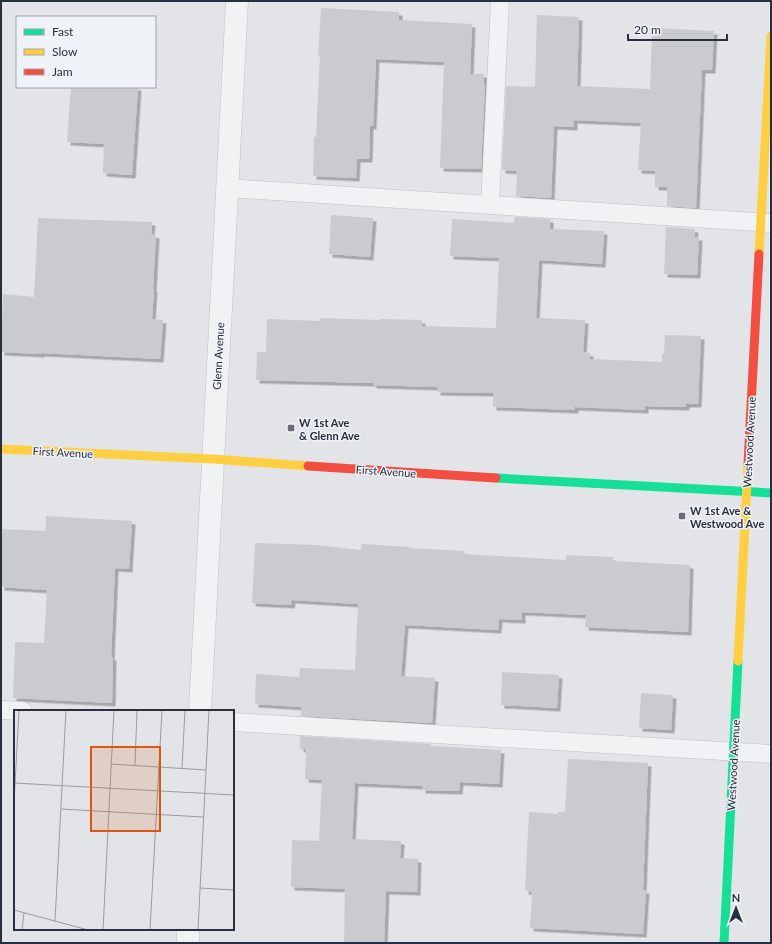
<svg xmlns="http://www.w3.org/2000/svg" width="772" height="944" font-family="Lato,sans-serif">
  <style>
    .building { fill: #c9cbcf; filter: url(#shadow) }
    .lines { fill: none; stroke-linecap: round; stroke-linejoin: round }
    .lane-casing { stroke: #bfc1c4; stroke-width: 19 }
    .street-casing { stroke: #bfc1c4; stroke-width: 23 }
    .lane { stroke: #f1f2f3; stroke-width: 18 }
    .street { stroke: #f1f2f3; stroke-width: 22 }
    .fast { stroke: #16e098; stroke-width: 9 }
    .slow { stroke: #ffcf43; stroke-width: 9 }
    .jam { stroke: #f24e42; stroke-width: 9 }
    .poi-dot { fill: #696e7a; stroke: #eff2f6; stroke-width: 1.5 }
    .labels { text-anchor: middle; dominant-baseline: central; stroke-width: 3; stroke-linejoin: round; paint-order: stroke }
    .street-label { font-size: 11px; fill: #282f40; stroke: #eff2f6 }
    .poi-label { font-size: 11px; font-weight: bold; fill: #282f40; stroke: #eff2f6; text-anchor: start }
    .inset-road { fill: none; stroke: #989ca4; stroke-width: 1 }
    .view { fill: #de570f; fill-opacity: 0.15; stroke: #de570f; stroke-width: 2 }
    .inset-edge { fill: none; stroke: #282f40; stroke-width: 2 }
  </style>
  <defs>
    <filter id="shadow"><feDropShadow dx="3.5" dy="3.5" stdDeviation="0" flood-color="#0004"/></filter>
  </defs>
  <rect width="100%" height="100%" fill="#e2e4e7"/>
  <path class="building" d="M321,8L399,12V20L472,24L470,74H484V84H485L481,169L440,168L444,62L376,59L373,126H370L369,159H357L356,178L313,176L314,137H316L320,56L318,55Z
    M537,15L579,17L577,86L650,89L652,28L714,31L712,70H702L696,208L667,206V187H655V171L638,170L641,123L574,120V127L554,126L551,198L516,196L517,171L502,170L506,86L535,87Z
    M71,87H138L132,175L103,173L104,144L67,142Z
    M331,215L373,218L370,257L329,254Z
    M515,217L550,219V229L604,231L602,264L539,260L536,318L585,320L583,352L590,353V359L662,362V354H664L665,335L701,336L698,404H686V407L645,406V410L575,407V410L493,407V393L437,392V387L373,385V383L256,380L257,352H266L267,319L320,321V318L379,320V319L422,320V326L496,328L499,258L450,256L452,219L514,223Z
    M38,218L152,222L151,234L156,235L153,289H154L152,319L163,320L160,359L41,353V354L1,352L3,294L34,297Z
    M666,227L695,229L694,237H699L697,275L664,274Z
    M46,516L132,521L129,569L115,568L111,657H113L112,703L13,698L15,642L44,643L47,590L1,587V529L46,531Z
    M255,543L316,545L361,550L362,544L410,547L409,548L465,551L464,554L566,560V555L613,557L612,561L690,565L688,632L585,627L586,615L522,612V620L499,619L498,630L405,625L401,676L435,678L432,723L301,716V707L255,704L256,674L299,677L300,668L355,670L358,604L292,600L291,605L252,603Z
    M502,672L559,675L557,708L501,705Z
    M641,693L673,695L671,730L639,728Z
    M300,736L431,744V746L501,750L499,784L460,782L459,791L422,790V786L355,783L352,839L401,841L400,858L418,859L417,892L386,891L384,943H344L345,889L291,887L292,840L319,841L322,780L305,779L306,749H300Z
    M568,759L648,763L643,890H646L643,934L530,928L532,892L525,891L529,812L558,814V812H565Z"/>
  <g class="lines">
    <g class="lane-casing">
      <path id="lane" d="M226,188L771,223
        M490,205L500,1
        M1,710L23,711
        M233,722L771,754"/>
    </g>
    <g class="street-casing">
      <path id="street" d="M200,711L237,1
        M188,943V929"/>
    </g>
    <use href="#lane" class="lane"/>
    <use href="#street" class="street"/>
    <path class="fast" d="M496,478L771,493
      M724,943L738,661"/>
    <path class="slow" d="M759,254L771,36
      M1,449L213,459L308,466
      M738,661L748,464"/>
    <path class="jam" d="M748,464L759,254
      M308,466L496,478"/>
  </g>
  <g class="poi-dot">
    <rect x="287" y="424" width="8" height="8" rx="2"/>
    <rect x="678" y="512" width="8" height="8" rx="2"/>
  </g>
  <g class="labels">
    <g class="street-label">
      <text transform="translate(218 356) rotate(-87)">Glenn Avenue</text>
      <text transform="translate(749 442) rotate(-87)">Westwood Avenue</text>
      <text transform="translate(63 452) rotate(3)">First Avenue</text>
      <text transform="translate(386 471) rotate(4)">First Avenue</text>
      <text transform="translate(733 765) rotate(-87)">Westwood Avenue</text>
    </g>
    <g class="poi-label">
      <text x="299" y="422">W 1st Ave<tspan x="299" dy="13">&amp; Glenn Ave</tspan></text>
      <text x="690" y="510">W 1st Ave &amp;<tspan x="690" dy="13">Westwood Ave</tspan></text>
    </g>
  </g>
  <g transform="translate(14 710)">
    <rect width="220" height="220" fill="#e2e4e7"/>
    <path class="inset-road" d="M97,54L192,60M121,55L123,0M168,58L171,0M0,73L220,85M0,93L5,0M47,99L189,107M186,178L220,180M0,200L74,220M41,211L52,0M8,220L10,203M89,220L100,0M136,220L148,0M184,220L195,0"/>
    <path class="view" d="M77,37H146V121H77Z"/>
    <rect width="220" height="220" class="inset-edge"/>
  </g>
  <rect width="772" height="944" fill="none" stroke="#282f40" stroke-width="4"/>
  <rect x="16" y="16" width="140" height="72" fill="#eff2f6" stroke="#9fa4ad"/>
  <rect x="24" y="29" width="20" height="6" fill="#16e098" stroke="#9fa4ad"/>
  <text x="52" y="36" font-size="12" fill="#282f40">Fast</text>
  <rect x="24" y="49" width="20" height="6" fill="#ffcf43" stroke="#9fa4ad"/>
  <text x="52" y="56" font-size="12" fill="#282f40">Slow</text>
  <rect x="24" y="69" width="20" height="6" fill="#f24e42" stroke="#9fa4ad"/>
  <text x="52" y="76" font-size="12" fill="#282f40">Jam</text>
  <g transform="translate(736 908)" stroke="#eff2f6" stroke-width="3" paint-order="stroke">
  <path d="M0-3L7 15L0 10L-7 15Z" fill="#282f40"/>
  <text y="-6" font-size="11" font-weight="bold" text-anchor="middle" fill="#282f40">N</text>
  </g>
  <path d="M628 34v6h99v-6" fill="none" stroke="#282f40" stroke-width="2"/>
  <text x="634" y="34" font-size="12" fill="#282f40" stroke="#eff2f6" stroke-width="3" paint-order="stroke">20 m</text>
</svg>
